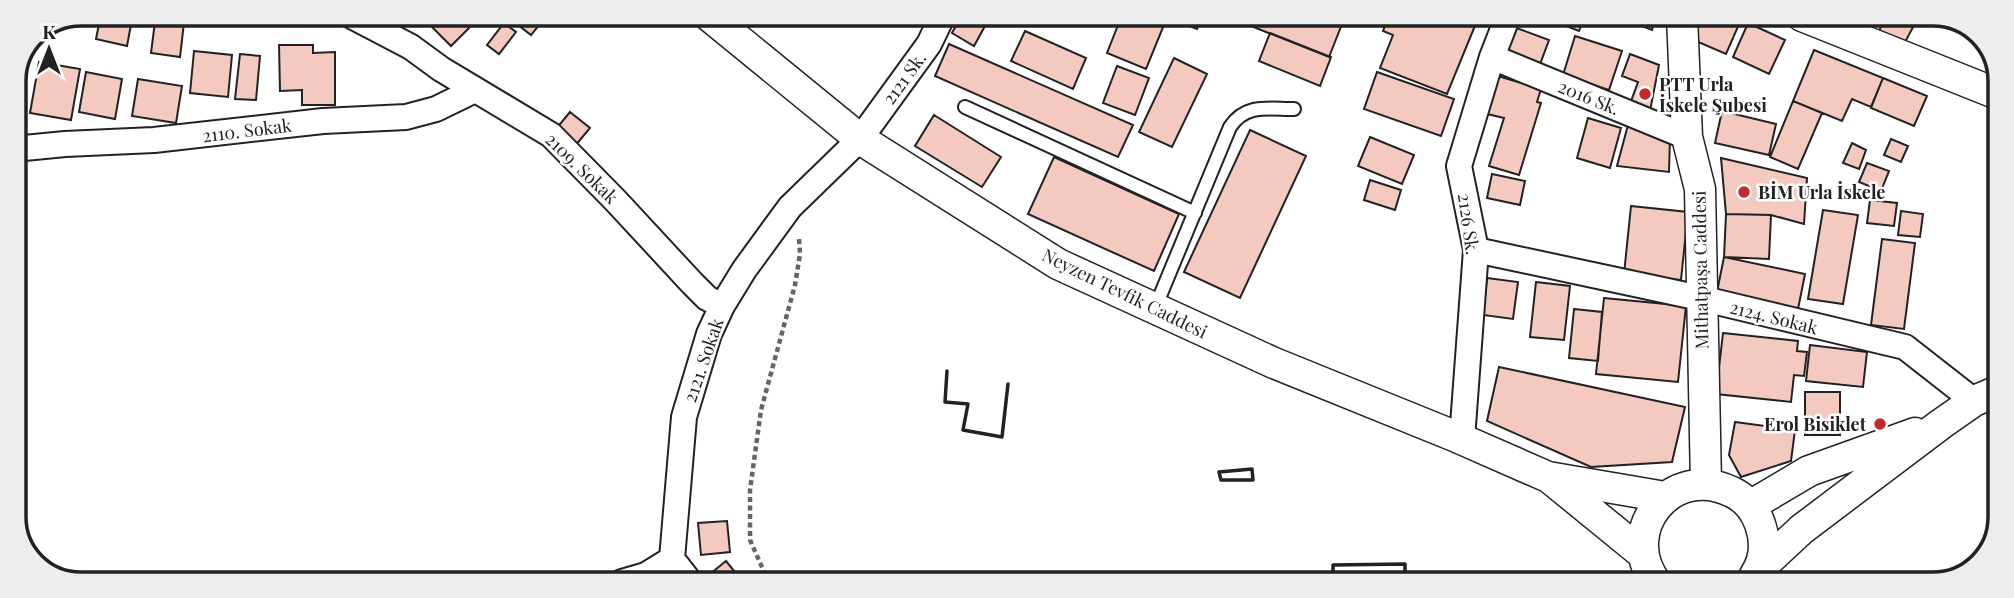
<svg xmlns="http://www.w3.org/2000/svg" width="2014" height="598" font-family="'Playfair Display',serif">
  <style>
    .building { fill: #f3c9c0; stroke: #222; stroke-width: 2 }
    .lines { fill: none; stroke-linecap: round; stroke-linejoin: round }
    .service-casing { stroke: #222; stroke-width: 16 }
    .minor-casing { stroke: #222; stroke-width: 28 }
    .tertiary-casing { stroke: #222; stroke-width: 33 }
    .path { stroke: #646464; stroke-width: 4.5; stroke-dasharray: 5 3.5; stroke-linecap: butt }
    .service { stroke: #fff; stroke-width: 12 }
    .minor { stroke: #fff; stroke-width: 24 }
    .tertiary { stroke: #fff; stroke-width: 30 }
    .wall { stroke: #222; stroke-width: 3.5 }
    .poi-dot { fill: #c62828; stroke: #fff; stroke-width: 2.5 }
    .labels { text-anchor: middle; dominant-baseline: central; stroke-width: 5; stroke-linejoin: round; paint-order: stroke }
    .street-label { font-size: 18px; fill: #222; stroke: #fff }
    .poi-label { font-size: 18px; font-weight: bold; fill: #222; stroke: #fff; text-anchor: start }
    .rim { fill: none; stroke: #222; stroke-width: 3.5 }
  </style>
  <rect width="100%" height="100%" fill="#fff"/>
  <path class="building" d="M101,14H133L127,46L96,39Z
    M156,14H185L180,57L151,53Z
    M437,14H467L475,22L451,46L428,23Z
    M505,15H547L531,35Z
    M835,15H873L871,25Z
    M962,15H991L974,46L952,33Z
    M1122,15H1168L1146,69L1107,53Z
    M1178,15H1203L1197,29L1176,21Z
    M1232,15L1334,16L1344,19L1329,57L1231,18Z
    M1389,16H1479L1447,94L1380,68L1393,35L1383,31Z
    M1555,16H1585L1579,31L1553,21Z
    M1616,16H1656L1652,30Z
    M1698,16H1726L1740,22L1726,54L1689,38Z
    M1886,16H1919L1904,44L1879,31Z
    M504,23L516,32L499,54L487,45Z
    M1748,23L1785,40L1769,74L1733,57Z
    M1514,27L1549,40L1539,67L1504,54Z
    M1025,31L1086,58L1073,89L1011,61Z
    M1270,33L1331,57L1320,86L1259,61Z
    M1575,36L1622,51L1609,90L1563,75Z
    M949,44L1133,125L1118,157L935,76Z
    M279,45H313V53L335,52V105H302V90L280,91Z
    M1814,50L1883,78L1871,107L1852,99L1842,121L1793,101Z
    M194,51L232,55L228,97L190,93Z
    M26,53L29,54L19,104L14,103V80Z
    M240,54L260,56L256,100L235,99Z
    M1630,54L1659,65L1650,111L1630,104L1638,82L1622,76Z
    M1174,58L1207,74L1172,147L1139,132Z
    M39,62L80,69L71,120L30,113Z
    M1117,66L1149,78L1135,115L1103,103Z
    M86,72L122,79L115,119L79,112Z
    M1377,72L1454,99L1441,136L1364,109Z
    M1498,76L1541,89L1537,102L1541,103L1519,175L1489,166L1504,118L1487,114Z
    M1883,78L1927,96L1914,126L1871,108Z
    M138,79L182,86L176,123L132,116Z
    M1793,101L1822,113L1798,169L1770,157Z
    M1722,111L1776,124L1769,155L1715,143Z
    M570,112L590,128L575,146L555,130Z
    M934,115L1001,157L982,187L915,146Z
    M1588,118L1621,128L1610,168L1577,158Z
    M1628,125L1670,136L1669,172L1617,166Z
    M1250,130L1306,156L1240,298L1184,272Z
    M1370,137L1414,155L1402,184L1358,166Z
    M1891,139L1908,146L1901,162L1884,155Z
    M1852,143L1866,150L1859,169L1843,163Z
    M1054,157L1179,214L1154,271L1028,214Z
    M1721,158L1807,178L1804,224L1771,215L1726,214Z
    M1867,163L1889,171L1881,191L1859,182Z
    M1492,174L1525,181L1520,205L1487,198Z
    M1370,180L1401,190L1395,210L1364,200Z
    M1870,200L1897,203L1894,226L1867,223Z
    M1631,206L1688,212L1681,280L1624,274Z
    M1823,210L1858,215L1843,304L1808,299Z
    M1901,211L1923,214L1920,237L1898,235Z
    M1726,214L1771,215L1769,259L1724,257Z
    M1882,239L1915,243L1904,329L1871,325Z
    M1724,257L1805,274L1798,309L1717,292Z
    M1487,278L1518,282L1513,319L1483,315Z
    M1536,282L1570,286L1564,340L1530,337Z
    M1604,298L1686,306L1678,382L1596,374Z
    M1574,309L1602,312L1598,361L1569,358Z
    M1723,333L1798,341L1797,351L1807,352L1804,376L1794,375L1791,402L1716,394Z
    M1810,345L1867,352L1863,387L1806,381Z
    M1499,367L1685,407L1672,462L1591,467L1487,421Z
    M1805,392H1840V435H1805Z
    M1735,422L1795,430L1791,461L1741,477L1729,455Z
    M727,521L730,552L701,555L698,523Z
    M726,561L743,582H717L710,574Z"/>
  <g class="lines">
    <g class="service-casing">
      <path id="service" d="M965,107L1195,213
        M1155,308L1230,127C1246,103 1269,109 1294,109"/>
    </g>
    <g class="minor-casing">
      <path id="minor" d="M348,14L411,47L441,69L551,135L616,201L692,283L707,298L722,306
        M1492,57L1687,137
        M14,149L65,144L154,140L323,121L406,117L436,109L475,90
        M1476,250L1700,298L1905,347L1974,401
        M1462,439L1476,250L1459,166L1492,57L1508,16
        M622,582L646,575L672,559
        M690,582L672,559L684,417L709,334L722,306L744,270L790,207L860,139L929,44L943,15"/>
    </g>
    <g class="tertiary-casing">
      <path id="tertiary" d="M708,15L860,139L1058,264L1274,363L1452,435L1548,477L1665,497
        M1682,16L1687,137L1700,189L1706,484
        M1802,16L2000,95
        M1551,479L1643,554
        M1750,506L1809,471L1915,433
        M1759,569L1802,529L1941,424L1974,401L1998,391
        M1657,584C1616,531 1672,462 1732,492C1745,498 1755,510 1760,524C1766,541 1765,560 1755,575"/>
    </g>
    <path class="path" d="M769,583L750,540V490L761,410L795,285L800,254L799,238"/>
    <use href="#service" class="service"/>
    <use href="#minor" class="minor"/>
    <use href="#tertiary" class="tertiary"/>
    <path class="wall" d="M947,371L945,402L968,404L963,430L1002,437L1008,384
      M1252,469L1253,480H1221L1219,472Z
      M1333,583V565L1405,564V583"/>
  </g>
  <g class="poi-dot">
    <circle cx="1645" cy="94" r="7"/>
    <circle cx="1744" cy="192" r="7"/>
    <circle cx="1880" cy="424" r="7"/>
  </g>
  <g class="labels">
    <g class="street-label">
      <text transform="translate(904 78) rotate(-54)">2121 Sk.</text>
      <text transform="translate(1589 97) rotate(22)">2016 Sk.</text>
      <text transform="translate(247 130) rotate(-7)">2110. Sokak</text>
      <text transform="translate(582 168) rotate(44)">2109. Sokak</text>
      <text transform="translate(1469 224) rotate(82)">2126 Sk.</text>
      <text transform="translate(1700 270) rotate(-91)">Mithatpaşa Caddesi</text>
      <text transform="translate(1125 293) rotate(26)">Neyzen Tevfik Caddesi</text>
      <text transform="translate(1774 317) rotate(14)">2124. Sokak</text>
      <text transform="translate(703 360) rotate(-71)">2121. Sokak</text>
    </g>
    <g class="poi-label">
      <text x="1659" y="84">PTT Urla<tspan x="1659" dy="21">İskele Şubesi</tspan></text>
      <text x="1758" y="192">BİM Urla İskele</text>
      <text x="1866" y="424" text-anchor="end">Erol Bisiklet</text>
    </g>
  </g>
  <path d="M0 0H2014V598H0ZM81 26H1933A55 55 0 0 1 1988 81V517A55 55 0 0 1 1933 572H81A55 55 0 0 1 26 517V81A55 55 0 0 1 81 26Z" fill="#ededed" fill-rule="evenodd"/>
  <path class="rim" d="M81 26H1933A55 55 0 0 1 1988 81V517A55 55 0 0 1 1933 572H81A55 55 0 0 1 26 517V81A55 55 0 0 1 81 26Z"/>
  <g transform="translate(49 49)" stroke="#ffffff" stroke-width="5" paint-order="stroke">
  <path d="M0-5L12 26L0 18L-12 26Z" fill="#222222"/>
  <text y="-10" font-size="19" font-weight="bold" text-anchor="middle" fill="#222222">K</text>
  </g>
</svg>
